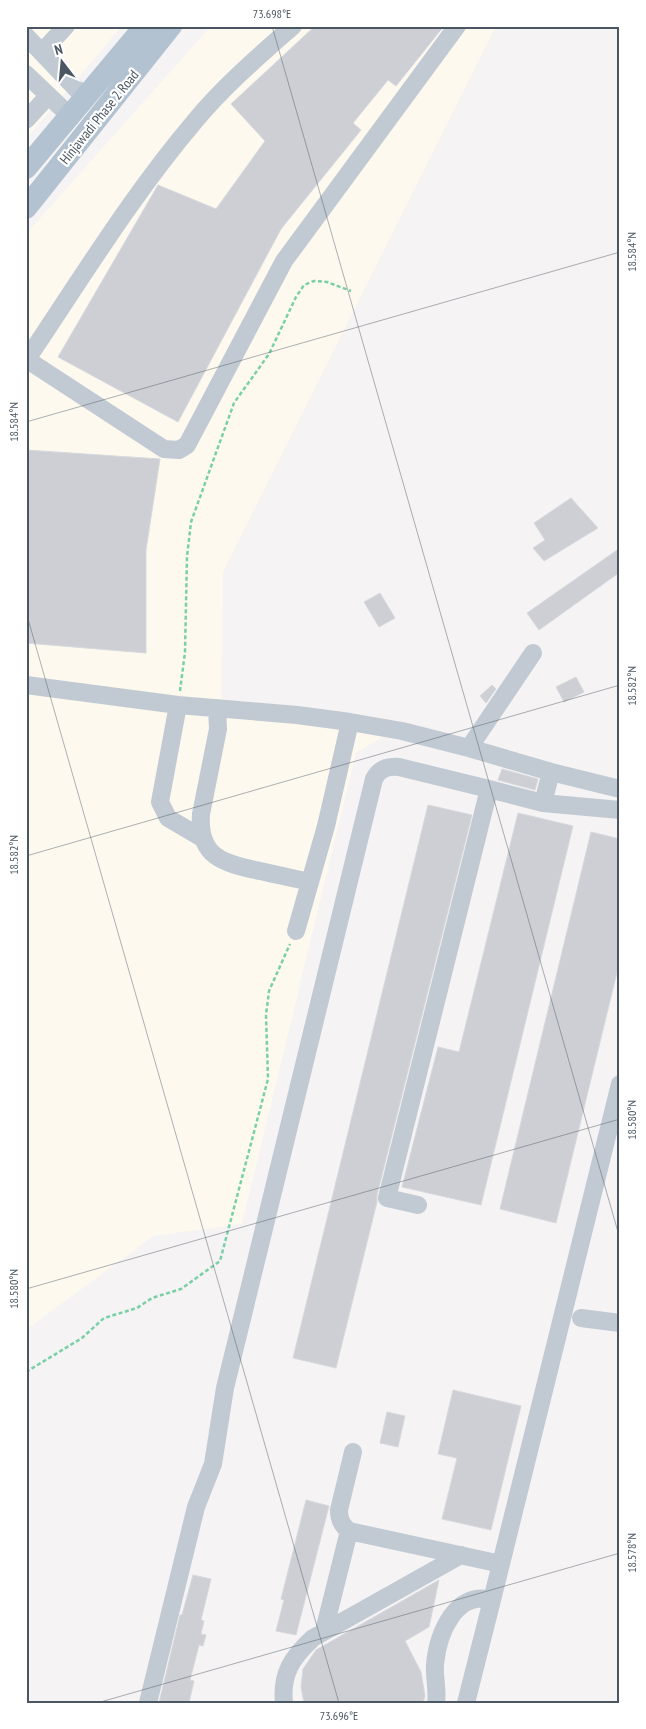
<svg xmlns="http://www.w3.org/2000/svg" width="646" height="1729" font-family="'PT Sans Narrow',sans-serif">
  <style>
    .commercial { fill: #fdf9ef }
    .building { fill: #cdcfd5; stroke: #d7d9de }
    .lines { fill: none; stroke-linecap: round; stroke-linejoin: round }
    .path { stroke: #7ad0a6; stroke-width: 2.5; stroke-dasharray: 4 2.5; stroke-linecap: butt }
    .minor { stroke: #c1cad2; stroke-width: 18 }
    .major { stroke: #b3c2d1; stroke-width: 22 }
    .ticks { fill: none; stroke: #4a5661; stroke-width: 1; stroke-opacity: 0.45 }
    .labels { text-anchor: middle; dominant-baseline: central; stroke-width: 4.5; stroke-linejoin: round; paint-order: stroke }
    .street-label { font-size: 14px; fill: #4a5661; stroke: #fff }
    .neatline { fill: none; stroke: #4a5661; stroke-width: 2 }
    .ticks-label { font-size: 12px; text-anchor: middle; fill: #4a5661 }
  </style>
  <rect width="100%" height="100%" fill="#f5f3f3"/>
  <path class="commercial" d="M26,26H122L26,139Z
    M211,26H496L223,572L221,713L384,736L356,753L242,1224L153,1236L26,1330V234Z"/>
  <path class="building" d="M315,26H444L396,86L388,80L353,123L361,130L281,229L178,422L58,357L158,185L216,209L265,141L231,104Z
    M26,450L160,459L146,550V653L26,643Z
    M571,498L598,528L544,561L533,548L545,540L534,523Z
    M620,548V572L539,630L527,613Z
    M380,593L395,618L379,627L364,602Z
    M576,677L584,692L564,702L556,687Z
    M492,685L496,689L486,703L480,696Z
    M502,769L538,779L535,790L498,780Z
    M428,805L472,815L377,1195V1202L336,1368L293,1358Z
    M518,813L573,826L481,1205L402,1187L438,1047L459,1052Z
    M591,832L620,839V960L556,1223L500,1209Z
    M453,1390L521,1406L491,1530L442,1519L457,1458L438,1454Z
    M387,1412L405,1416L398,1447L380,1443Z
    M306,1500L329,1506L296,1635L276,1631L284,1600L281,1599Z
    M193,1575L211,1579L201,1620L204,1621L201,1634L206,1635L203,1646L199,1645L190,1680L194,1681L189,1703H159L180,1615H182Z
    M439,1580L429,1627L405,1641L421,1672L425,1696L423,1703H304L301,1687L303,1669L316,1650Z"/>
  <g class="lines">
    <path class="path" d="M180,691L185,652L187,557L191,522L234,403L269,354L296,297L304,285L314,281L327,282L351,291
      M26,1372L82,1338L104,1318L137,1308L152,1298L181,1289L220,1261L268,1079L266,1015L269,991L290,944"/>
    <path class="minor" d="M26,36L85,98
      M42,52L66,26
      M26,74L70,116
      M26,120L48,96
      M26,359L164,449L179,450L187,445L284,261L457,26
      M27,359C81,279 132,195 195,121C224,86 259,56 293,26
      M26,685L178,705L297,715L350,722L402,731L469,748L551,772L620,789
      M178,705L160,802L168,818L202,838
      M217,708L218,729L201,814C198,858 224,863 260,871C277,875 293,878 310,882
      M469,748L533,653
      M543,803L620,810
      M296,931L326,826L350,722
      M418,1205L387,1198L489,789L543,803L551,772
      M581,1318L620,1323
      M353,1452L339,1510C339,1520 342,1525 349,1531L501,1564
      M324,1631L349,1531
      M148,1703L196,1507L213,1464L225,1388L374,779C379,769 387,766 399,767L489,789
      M284,1703C281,1674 292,1657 313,1638L461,1555
      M436,1703C438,1690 434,1677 435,1664C438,1634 455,1590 492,1600L620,1084
      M466,1703L492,1600"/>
    <path class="major" d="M26,168L145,26
      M26,208L171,26"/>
  </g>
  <path class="ticks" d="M272,26L620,1239M26,422L620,252M26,612L339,1703M26,856L620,685M26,1289L620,1119M97,1703L620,1553"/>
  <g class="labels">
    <g class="street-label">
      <text transform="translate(99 117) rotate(-51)">Hinjawadi Phase 2 Road</text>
    </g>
  </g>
  <rect width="646" height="1729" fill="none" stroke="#ffffff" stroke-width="55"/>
  <g transform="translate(62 62) rotate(344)" stroke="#ffffff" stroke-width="4" paint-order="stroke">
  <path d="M0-4L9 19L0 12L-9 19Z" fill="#4a5661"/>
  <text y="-8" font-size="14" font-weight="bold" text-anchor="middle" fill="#4a5661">N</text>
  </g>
  <rect x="28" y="28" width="590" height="1674" class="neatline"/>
  <g class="ticks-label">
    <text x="272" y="18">73.698°E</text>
    <text transform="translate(632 252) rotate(-90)" y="4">18.584°N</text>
    <text transform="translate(14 422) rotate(-90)" y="4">18.584°N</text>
    <text transform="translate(632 686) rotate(-90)" y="4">18.582°N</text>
    <text transform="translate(14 855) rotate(-90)" y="4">18.582°N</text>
    <text transform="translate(632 1120) rotate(-90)" y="4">18.580°N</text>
    <text transform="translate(14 1289) rotate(-90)" y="4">18.580°N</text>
    <text transform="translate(632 1553) rotate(-90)" y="4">18.578°N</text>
    <text x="339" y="1720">73.696°E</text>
  </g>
</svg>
